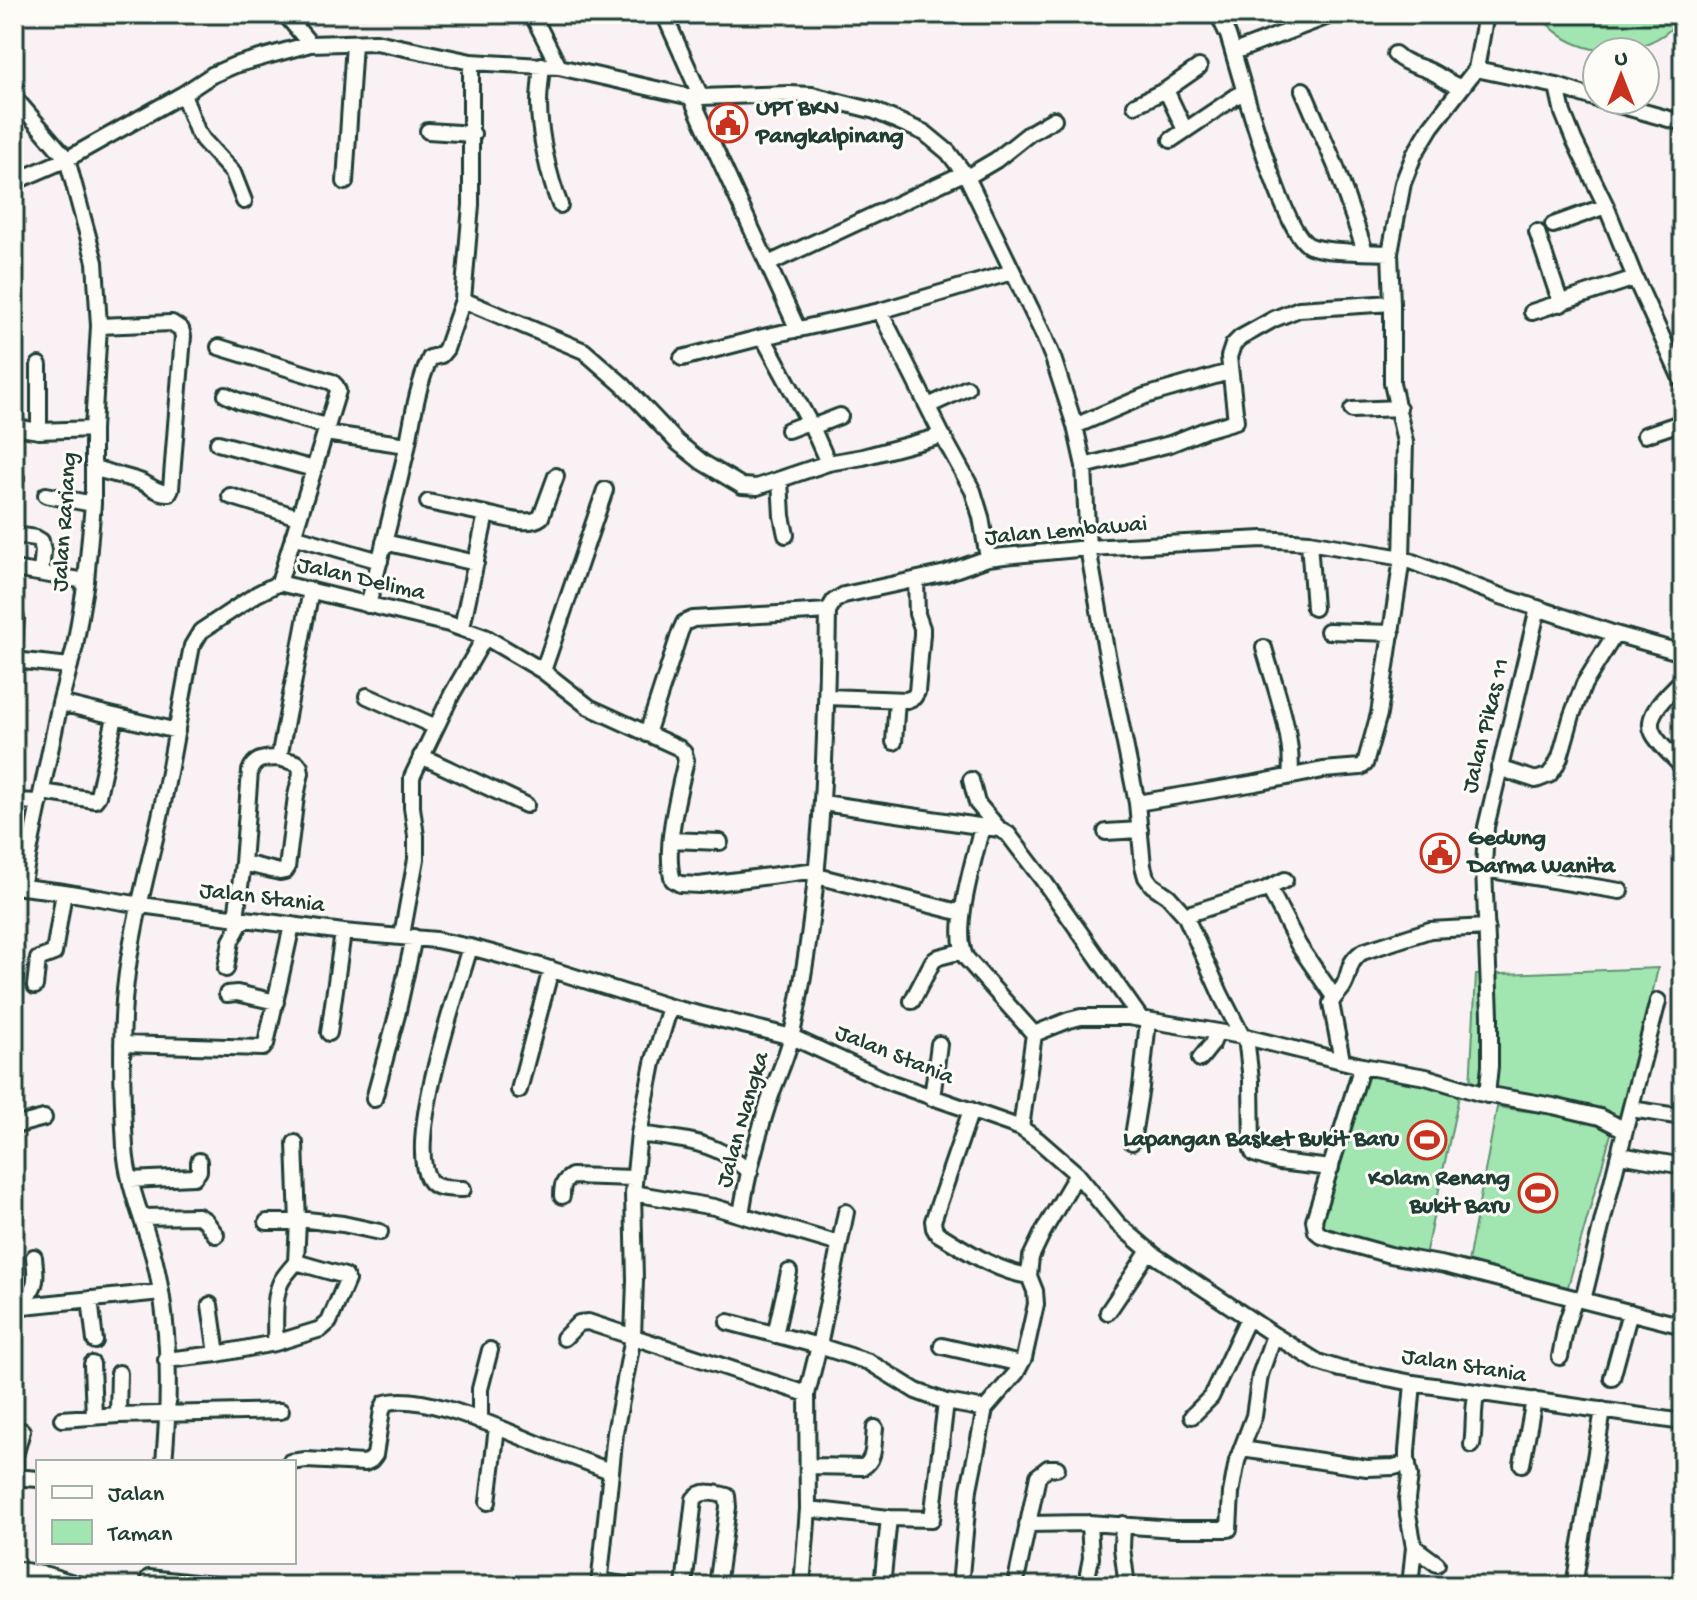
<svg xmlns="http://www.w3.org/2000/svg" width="1697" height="1600" font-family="'Gochi Hand',sans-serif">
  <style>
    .green { fill: #a1e5b0; stroke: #609172; stroke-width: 2 }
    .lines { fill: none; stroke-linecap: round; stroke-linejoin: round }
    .minor-casing { stroke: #1f3d34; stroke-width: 20 }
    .minor { stroke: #fdfcf7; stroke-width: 14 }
    .labels { text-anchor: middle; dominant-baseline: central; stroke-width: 6; stroke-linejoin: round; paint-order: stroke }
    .poi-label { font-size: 24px; font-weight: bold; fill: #1f3d34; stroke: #fdfcf7; text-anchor: start }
    .street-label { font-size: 24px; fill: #1f3d34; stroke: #fdfcf7 }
  </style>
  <rect width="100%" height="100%" fill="#faf1f4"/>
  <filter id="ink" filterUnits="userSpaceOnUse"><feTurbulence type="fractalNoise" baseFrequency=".0125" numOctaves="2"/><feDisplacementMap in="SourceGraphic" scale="16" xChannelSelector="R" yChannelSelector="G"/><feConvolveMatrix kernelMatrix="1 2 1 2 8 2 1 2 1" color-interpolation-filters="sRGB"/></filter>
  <g filter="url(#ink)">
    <path class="green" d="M1538,14H1683V15C1662,47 1612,59 1577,44C1561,38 1550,27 1538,14Z
      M1658,968L1625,1117L1470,1086L1476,975Z
      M1369,1073L1460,1091L1423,1265L1315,1234L1363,1075Z
      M1497,1107L1614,1123L1567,1290L1468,1262Z"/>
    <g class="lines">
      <g class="minor-casing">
        <path id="minor" d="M285,14L310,44
          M532,14L559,67
          M664,14L701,97L789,94L812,95L875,111L925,133L948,152L967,177L1043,334L1053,358L1075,426L1084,466L1088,548L1106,650L1137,803L1143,866L1146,877L1152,885L1168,896L1185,915L1221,995L1242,1036
          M1218,14L1228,35C1239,70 1282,234 1310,246C1327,253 1369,252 1390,253
          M1486,14L1476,69L1557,86L1563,113L1574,140L1606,206L1635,278L1683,383
          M1234,52L1334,14
          M1395,54C1406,65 1418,65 1432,72C1443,77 1449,85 1462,87
          M542,65C541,78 539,91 539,104C539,133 549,178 560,205
          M1557,86L1597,99
          M1303,90L1336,167L1365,251
          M183,94L197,131L203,140L233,173L244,201
          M14,97L67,159L95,262L99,326L93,429V504L86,581L75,646L60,703L22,886
          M691,97L798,330
          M1601,100L1683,123
          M1135,105L1166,90
          M1185,130L1166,90L1199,67
          M428,131L473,134
          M1171,140L1244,91
          M967,177L996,160L1030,133L1054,119
          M14,182L67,159L183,94L212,75L235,65L310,44L376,42L471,62L559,67L691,97H701
          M345,182L354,43
          M1553,225L1606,206
          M1537,232L1561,304
          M768,264L964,173
          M463,300L584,351L624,386L677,442L702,462L742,486L757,487L828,463L863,457L934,438L941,433
          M880,311L941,433L973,491L981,517L988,558
          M1532,312L1635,278
          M763,337L812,427L828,463
          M219,347L332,382L336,386L338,391L279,583
          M682,358L763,337L880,311L1012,272
          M39,365V431
          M226,395L239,401L326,426
          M928,406L967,388
          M1352,410L1399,408
          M1075,426L1145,396L1229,372
          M14,427L39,431L93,429
          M812,427L840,416
          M788,430L809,422
          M325,433L407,445
          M1645,435L1683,422
          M218,443L314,469
          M1084,466L1170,444L1205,430L1236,421L1229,357L1233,345L1240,338L1274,319L1299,309L1392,303
          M94,468C109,473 124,476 139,481C150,485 158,494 169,493L171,489L183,336L181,329L172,323L99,326
          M14,477L16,478
          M780,480L782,516L786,535
          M46,495L93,504
          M230,496L298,517
          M428,502L486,514
          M14,535L36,538L41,541L43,551L41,573
          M293,536L380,561
          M384,542L476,563
          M1309,542L1314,608
          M14,569L86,581
          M368,605C382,553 395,500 407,448C413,417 417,387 430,358L441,355L446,349L463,300L471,205V62
          M462,627L486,514C501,517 528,527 541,517L556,476
          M1328,631L1392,633
          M485,637L543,671L589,707L679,748L684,753L686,760C679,791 663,850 673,880L680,884L699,885L817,870
          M14,641L16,618
          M1264,648C1274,684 1295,739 1290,776
          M14,660L70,666
          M543,671L605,490
          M1683,679C1671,692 1643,714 1653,733C1659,745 1675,758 1683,768
          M367,696L436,727
          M827,697L907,700L914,697L917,692L922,634V628L917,614L916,580
          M60,703L177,731
          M647,734L680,632L684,623L693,619L828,611
          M894,742L897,700
          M421,756L526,805
          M1499,768L1536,780L1549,775L1555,767L1560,757L1572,715L1584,684L1615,634
          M971,780L977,803L999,829
          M42,792L95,800L98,796L115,717
          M14,801L40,802
          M823,803L999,829L1008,834L1043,880L1141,1019
          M1137,803L1256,783L1323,770L1361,767L1365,764L1379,714L1402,558L1405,442L1392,383V303L1390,253L1403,183L1414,155L1431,127L1476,69
          M984,827L979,838C972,867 952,932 966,958L1034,1034
          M1106,832L1140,830
          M671,840L720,842
          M243,863L280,872L285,871L287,868L296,796L301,773L300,767L297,763L279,758
          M1484,869L1620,891
          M817,876L962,913
          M14,886L64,892L141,905L343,932L436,940L470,947L540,966L670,1007L792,1037L892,1083L1021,1128L1038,1140L1077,1174L1118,1224L1154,1255L1274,1335L1318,1362L1340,1369L1413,1383L1683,1422
          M1269,888L1299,946L1334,997
          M1185,915L1264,890L1285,880
          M236,918L243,863L250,771C255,757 266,759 279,758L311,590
          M226,969L231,941L243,919
          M35,986L38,959L54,953L64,892
          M227,994L237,993L276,1002
          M912,1001L933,961L939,957L962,951
          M329,1033L343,932
          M1246,1037L1251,1080L1252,1150L1254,1154L1279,1162L1331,1168
          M122,1044L263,1048L266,1044L292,925
          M1200,1059L1212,1044L1217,1032
          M1342,1060L1331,1003C1334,996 1339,993 1343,987C1352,972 1345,965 1362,952L1430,930L1487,927
          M1362,1066L1314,1220L1316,1231L1322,1236L1390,1255L1445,1265L1683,1326
          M519,1090L551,969
          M1487,1095L1490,1066V1015L1484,869L1486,827L1538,608
          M932,1098L939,1044
          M374,1099L397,1015L414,937
          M1631,1109L1683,1117
          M971,1110L933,1221L934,1228L937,1233C966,1250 995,1271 1029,1276
          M14,1126L44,1118
          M1021,1128L1034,1034L1069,1020L1081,1017H1129L1242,1036L1362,1066L1426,1077L1479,1093L1553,1106L1600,1117L1625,1130L1583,1300
          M1625,1130L1658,1001
          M639,1134C667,1138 697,1139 723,1153C732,1158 741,1165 750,1172
          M1132,1142L1141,1087L1148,1021
          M295,1143L298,1222L296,1262
          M1620,1155L1683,1166
          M130,1180L194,1177L199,1171V1161
          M463,1189C452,1188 435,1190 429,1180C405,1142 457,993 470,947
          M633,1193L714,1207L839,1244
          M562,1196C562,1186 563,1181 572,1176L634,1178
          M741,1215C747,1174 759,1131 772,1092C779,1073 788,1054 792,1034C822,895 826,753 828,611L834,601L844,595L946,573L988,558L1004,556L1088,548L1263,539L1309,542L1402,558L1498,595L1615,634L1683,653
          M141,1217L198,1216L205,1220L216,1235
          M298,1219L343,1224L380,1232
          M267,1222H298
          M90,1299L95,1341
          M210,1305L217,1354
          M14,1307L161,1292
          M17,1307C37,1285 37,1286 34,1257
          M1108,1312L1149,1251
          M728,1322L819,1346L869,1362L916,1391L946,1402L985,1409
          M775,1335L789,1272
          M564,1338L579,1323L588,1322L807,1394
          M942,1346L1021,1364
          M1560,1357L1566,1325L1575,1298
          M166,1360L217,1354L275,1343L321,1329L329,1322L347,1280L345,1276L296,1262C291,1269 283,1276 280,1284C273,1301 276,1325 275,1343
          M92,1364L94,1417
          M1612,1378L1630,1312
          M1413,1383L1407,1451V1461L1410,1476L1407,1499L1408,1514L1414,1547L1437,1564
          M118,1415L119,1373
          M1192,1416L1211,1397L1248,1318
          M62,1419L118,1415L281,1411
          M480,1421V1389L490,1350
          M1472,1445C1475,1427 1472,1409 1477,1392
          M1242,1449L1367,1468L1394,1467L1408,1463
          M164,1462C170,1397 170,1321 154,1258C144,1221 127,1185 125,1147C122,1096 120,1040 125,990C131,930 148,871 161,812C173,757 181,701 192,646L201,631L257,594L279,583L449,624L485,637L452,694L412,777V807L416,836V859L402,935
          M290,1462L306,1460L365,1463L371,1460L375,1455L382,1410L385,1403C424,1391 507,1432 546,1447C567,1455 589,1463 610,1471
          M1522,1464L1534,1400
          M808,1466L863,1467C876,1460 873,1442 875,1428
          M14,1477L38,1479
          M14,1487L15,1456L22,1431
          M488,1502L497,1427
          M808,1509L889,1518L932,1519L946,1402
          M1027,1524L1089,1523L1174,1529H1229L1231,1493L1237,1461L1254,1416L1260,1375L1274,1335
          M1123,1524L1122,1548L1127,1586
          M14,1569L47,1575L77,1584
          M149,1578L222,1586
          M600,1581L630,1586
          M599,1586L615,1433L633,1337L635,1280L633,1193L639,1134L653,1063L670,1007
          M684,1586L694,1499C701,1489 717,1493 727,1496L728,1507L717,1586
          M802,1586L808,1509L807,1394L819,1346L846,1212
          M882,1586L889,1518
          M960,1586L969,1489L985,1409L1016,1373L1024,1358L1036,1304L1035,1291L1029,1276L1031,1257L1043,1232L1077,1174
          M1015,1586L1038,1476L1048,1468H1057
          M1088,1586V1573L1091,1558L1089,1523
          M1410,1586L1414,1547
          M1574,1586L1603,1410"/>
      </g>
      <use href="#minor" class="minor"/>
    </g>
  </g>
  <defs>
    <g id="civic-ring" transform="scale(2)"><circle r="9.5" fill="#fdfcf7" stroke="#c8321e" stroke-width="1.5"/><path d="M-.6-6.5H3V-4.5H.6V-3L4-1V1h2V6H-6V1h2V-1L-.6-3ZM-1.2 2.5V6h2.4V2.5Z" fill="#c8321e"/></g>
    <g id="stadium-ring" transform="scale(2)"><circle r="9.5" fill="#fdfcf7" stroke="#c8321e" stroke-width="1.5"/><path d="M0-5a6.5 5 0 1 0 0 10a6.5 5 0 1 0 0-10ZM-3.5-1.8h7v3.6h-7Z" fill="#c8321e"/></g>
  </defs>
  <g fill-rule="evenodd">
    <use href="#civic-ring" x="728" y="123"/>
    <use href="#civic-ring" x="1440" y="853"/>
    <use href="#stadium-ring" x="1427" y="1140"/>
    <use href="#stadium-ring" x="1538" y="1193"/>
  </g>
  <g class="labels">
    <g class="poi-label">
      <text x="756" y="109">UPT BKN<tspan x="756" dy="28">Pangkalpinang</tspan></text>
      <text x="1468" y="839">Gedung<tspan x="1468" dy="28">Darma Wanita</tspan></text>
      <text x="1399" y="1140" text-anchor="end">Lapangan Basket Bukit Baru</text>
      <text x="1510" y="1179" text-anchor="end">Kolam Renang<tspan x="1510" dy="28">Bukit Baru</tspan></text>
    </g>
    <g class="street-label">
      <text transform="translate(66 522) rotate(-86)">Jalan Rariang</text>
      <text transform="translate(1066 532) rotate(-5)">Jalan Lembawai</text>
      <text transform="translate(361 580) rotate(13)">Jalan Delima</text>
      <text transform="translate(1487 726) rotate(-76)">Jalan Pikas 11</text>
      <text transform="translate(262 899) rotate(7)">Jalan Stania</text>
      <text transform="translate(894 1056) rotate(22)">Jalan Stania</text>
      <text transform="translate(744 1120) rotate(-74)">Jalan Nangka</text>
      <text transform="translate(1464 1367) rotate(9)">Jalan Stania</text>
    </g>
  </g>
  <rect width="1697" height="1600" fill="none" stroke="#fdfcf7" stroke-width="48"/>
  <rect x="24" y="24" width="1649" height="1552" fill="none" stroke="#1f3d34" stroke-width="3" filter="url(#ink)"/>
  <rect x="36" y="1460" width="260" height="104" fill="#fdfcf7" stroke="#a4b0a9" stroke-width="2"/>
  <rect x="52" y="1486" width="40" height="12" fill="#fdfcf7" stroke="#a4b0a9" stroke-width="2"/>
  <text x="108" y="1500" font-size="24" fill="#1f3d34">Jalan</text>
  <rect x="52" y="1520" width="40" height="24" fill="#a1e5b0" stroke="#a4b0a9" stroke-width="2"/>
  <text x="108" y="1540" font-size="24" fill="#1f3d34">Taman</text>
  <g transform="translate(1621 76)"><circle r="38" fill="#fdfcf7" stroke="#a4b0a9" stroke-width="2"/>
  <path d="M0-6L14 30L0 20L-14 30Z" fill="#c8321e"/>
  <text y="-12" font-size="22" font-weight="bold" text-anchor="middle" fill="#1f3d34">U</text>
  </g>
</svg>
